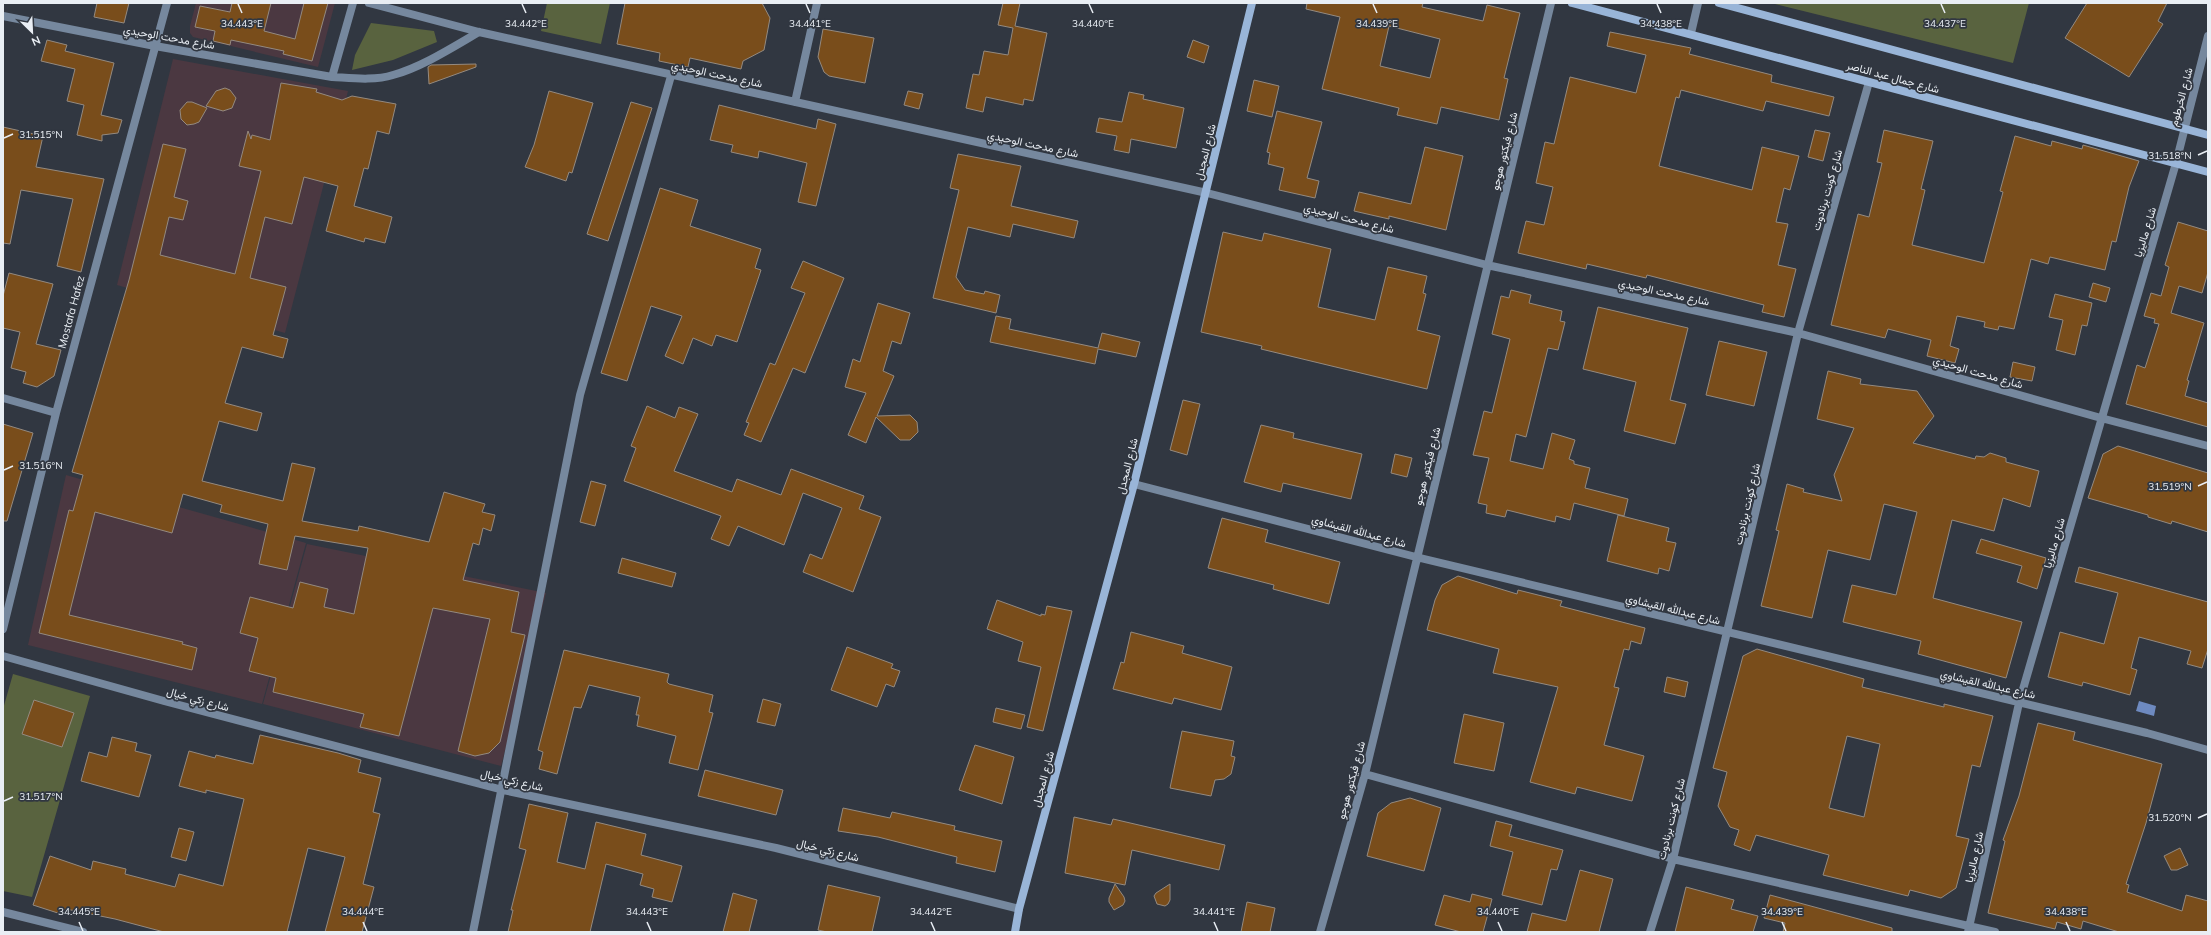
<svg xmlns="http://www.w3.org/2000/svg" width="2211" height="935" font-family="Mulish,Vazirmatn,sans-serif">
  <style>
    .education { fill: #4b3841 }
    .green { fill: #59633f }
    .water { fill: #6e8ac0 }
    .building { fill: #794d1b; stroke: #948a80; fill-rule: evenodd }
    .lines { fill: none; stroke-linecap: round; stroke-linejoin: round }
    .minor { stroke: #76889e; stroke-width: 8 }
    .tertiary { stroke: #76889e; stroke-width: 8 }
    .secondary { stroke: #99b5d8; stroke-width: 8 }
    .ticks { fill: none; stroke: #e9eef4; stroke-width: 1.5 }
    .labels { text-anchor: middle; dominant-baseline: central; stroke-width: 3.5; stroke-linejoin: round; paint-order: stroke }
    .street-label { font-size: 11px; fill: #e9eef4; stroke: #313741 }
    .ticks-label { font-size: 10px; text-anchor: middle; fill: #e9eef4; stroke: #313741; stroke-width: 3.5; stroke-linejoin: round; paint-order: stroke }
  </style>
  <rect width="100%" height="100%" fill="#313741"/>
  <path class="education" d="M196,3H335L318,67L193,37L190,33V26Z
    M173,59L348,91L285,333L117,285Z
    M66,475L306,543L262,704L28,645Z
    M307,544L546,593L501,766L263,704Z"/>
  <path class="green" d="M547,3H610L601,44L541,31Z
    M1771,3H2029L2013,63Z
    M371,23L434,31L437,42L393,60L352,70L355,55Z
    M13,674L90,696L32,897L3,891V709Z"/>
  <path class="water" d="M2139,701L2156,706L2154,716L2136,711Z"/>
  <path class="building" d="M97,3H129L124,23L94,17Z
    M232,3H271L264,31L295,39L304,3H328L312,61L283,54L284,51L231,40L230,45L213,41L215,31L195,27L200,6L230,12Z
    M625,3H762L770,18L764,50L743,61L741,69L690,58L688,67L659,61L660,53L617,44Z
    M1003,3H1020L1015,26L1047,33L1033,101L1024,99L1023,105L986,97L983,112L966,108L973,74L979,75L984,51L1008,55L1013,28L998,25Z
    M1307,3H1423L1422,7L1483,21L1487,5L1520,13L1504,78L1508,79L1499,120L1441,107L1437,124L1397,115L1399,108L1322,89L1340,17L1306,9ZM1389,26L1440,39L1430,78L1380,66Z
    M2087,3H2167L2158,21L2163,24L2129,77L2065,38Z
    M823,29L874,38L865,83L829,76L824,72L818,57Z
    M1610,32L1691,48L1689,54L1772,75L1771,82L1834,97L1829,116L1766,101L1763,111L1681,90L1679,98L1676,97L1659,166L1752,190L1762,147L1799,156L1790,190L1784,188L1776,222L1788,224L1778,265L1796,269L1784,317L1762,312L1764,305L1647,275L1646,278L1587,264L1586,269L1518,253L1526,221L1544,225L1553,187L1536,183L1545,142L1554,144L1570,77L1636,93L1646,55L1607,46Z
    M47,40L67,45L65,51L114,63L101,115L122,120L118,133L102,135V141L77,135L84,105L67,101L75,69L41,61Z
    M1193,40L1209,46L1204,63L1187,57Z
    M476,64V67L429,84L428,67L431,65Z
    M1254,80L1279,86L1272,117L1247,111Z
    M281,83L317,89L316,92L342,100L352,96L396,104L389,134L377,131L368,169L364,168L354,206L392,217L385,243L365,238L364,242L326,231L338,186L304,177L292,224L265,217L250,278L286,287L273,335L288,339L283,358L242,347L225,403L262,413L257,431L219,421L202,481L283,501L292,463L315,468L302,521L358,531L359,526L429,542L444,492L485,504L482,512L495,515L491,531L483,528L479,545L473,543L463,580L519,592L511,632L525,635L500,742L489,753L475,756L458,751L490,619L433,608L399,736L360,727L364,714L273,692L276,678L249,671L258,638L240,633L250,597L293,608L300,582L328,589L324,607L354,614L368,548L295,536L287,570L259,564L268,524L220,512L222,505L183,494L172,533L95,512L69,615L183,642L182,644L197,648L192,670L39,633L69,510L73,511L83,475L72,472L129,280L163,144L186,149L174,197L188,201L183,220L169,217L160,255L235,274L261,171L239,166L248,131L251,139L252,135L270,140Z
    M225,88L230,90L236,98L232,108L223,111L206,106L216,91Z
    M549,91L593,103L572,173L569,172L566,181L525,167L534,145Z
    M908,91L923,94L919,109L904,105Z
    M1129,92L1144,95L1143,99L1184,108L1176,148L1131,139L1129,153L1114,150L1117,136L1096,132L1099,118L1122,122Z
    M187,102H192L207,108L199,122L194,124L187,125L181,119L180,110Z
    M631,102L652,108L608,241L587,234Z
    M719,105L816,129L818,119L836,124L816,206L798,202L807,163L759,151L758,158L731,152L733,145L710,140Z
    M1277,111L1322,122L1307,178L1319,181L1315,198L1279,190L1284,168L1268,164L1270,153L1267,152Z
    M3,127L43,136L36,167L104,179L81,272L57,266L73,199L21,190L10,244L3,243Z
    M1815,130L1830,133L1823,161L1808,157Z
    M1884,130L1933,141L1921,189L1925,190L1912,245L1984,263L2003,192L2000,191L2015,136L2051,146L2052,141L2082,149L2083,145L2139,161L2129,187L2116,242L2112,241L2105,270L2050,257L2048,264L2031,259L2014,329L1999,326L1998,330L1984,327L1985,322L1957,316L1950,346L1959,349L1955,363L1927,356L1931,340L1888,329L1885,338L1831,325L1858,214L1869,217L1882,163L1877,162Z
    M1425,147L1463,156L1446,230L1389,216V219L1354,211L1359,192L1411,204Z
    M958,154L1021,166L1011,206L1078,221L1074,238L1013,224L1010,237L968,227L956,277L965,290L984,294L985,291L1000,295L996,313L933,298L959,190L950,188Z
    M660,188L698,200L690,226L761,249L755,268L761,270L737,342L716,335L712,346L693,338L683,364L665,356L682,316L651,306L627,381L601,373Z
    M2178,222L2208,231V272L2202,293L2179,286L2171,313L2204,323L2187,380L2189,381L2185,396L2208,403V427L2126,404L2137,365L2145,368L2159,324L2154,323L2155,319L2144,316L2151,293L2161,296L2169,267L2165,265Z
    M1223,232L1262,241L1264,233L1331,249L1318,307L1375,320L1388,267L1427,276L1423,293L1426,294L1417,330L1440,336L1427,389L1261,349L1262,346L1201,332Z
    M803,261L844,278L805,373L793,368L761,442L744,435L749,423L746,422L770,363L775,365L805,293L791,288Z
    M9,273L53,284L36,344L61,350L54,376L37,387L23,383L26,372L11,368L20,332L3,328V296Z
    M2093,283L2110,288L2106,302L2089,297Z
    M1511,290L1531,295L1529,303L1562,311L1560,321L1565,322L1558,350L1548,348L1526,437L1516,434L1510,461L1543,469L1552,433L1575,440L1569,459L1574,461V464L1590,468L1585,488L1628,499L1624,516L1574,503L1570,520L1556,516L1555,522L1507,510L1505,517L1486,513L1487,505L1478,503L1489,458L1473,455L1484,411L1492,413L1510,339L1492,334L1501,296L1509,298Z
    M2055,294L2092,303L2087,326L2082,325L2075,355L2056,350L2063,320L2049,317Z
    M878,303L910,313L901,344L892,341L883,371L894,376L877,416L910,415L917,422L918,432L910,440H900L876,417L866,443L848,435L866,393L845,387L853,359L860,362Z
    M1598,307L1688,328L1670,400L1686,404L1675,444L1624,431L1636,382L1583,369Z
    M996,316L1011,319L1009,329L1098,348L1102,333L1140,342L1136,357L1098,349L1095,364L990,342Z
    M1719,341L1767,352L1754,406L1706,395Z
    M2013,362L2035,367L2032,381L2010,377Z
    M1828,371L1861,379L1860,384L1917,391L1934,416L1913,443L1975,459L1976,456L1984,457L1990,453L2006,458V462L2039,471L2030,507L2003,498L1994,531L1952,520L1933,598L2022,622L2006,678L1918,654L1921,641L1843,622L1852,585L1896,595L1917,512L1884,504L1870,560L1828,550L1812,618L1761,606L1779,531L1776,530L1787,484L1804,489L1803,492L1842,501L1834,475L1854,428L1817,419Z
    M1183,400L1200,404L1187,455L1170,450Z
    M647,406L675,418L679,407L698,414L674,471L732,492L737,479L781,495L791,469L864,496L859,509L881,517L853,592L803,572L810,554L822,559L842,508L803,493L784,545L738,526L729,546L711,539L721,516L624,481L636,448L631,446Z
    M3,424L33,433L7,521H3Z
    M1261,425L1294,433L1293,438L1362,454L1351,499L1283,483L1281,492L1244,482Z
    M2118,446L2208,473V532L2172,521L2171,524L2148,517V515L2088,498L2103,454Z
    M1395,454L1412,458L1407,477L1391,473Z
    M591,481L606,485L595,526L580,522Z
    M1618,515L1669,528L1666,541L1676,543L1669,571L1659,568L1658,574L1607,561Z
    M1222,518L1268,530L1265,542L1340,562L1329,604L1273,589L1274,585L1208,568Z
    M1981,539L2046,558L2037,589L2017,582L2022,566L1976,553Z
    M622,558L676,573L672,587L618,573Z
    M2079,567L2208,602V649L2202,668L2187,664L2191,651L2139,637L2131,668L2137,670L2130,695L2083,682L2082,686L2048,677L2060,632L2104,644L2118,593L2075,582Z
    M1458,576L1517,594L1518,590L1562,601L1560,606L1645,628L1641,644L1631,641L1629,650L1624,649L1614,687L1619,688L1604,745L1644,756L1632,801L1577,787L1575,794L1530,782L1558,687L1493,673L1499,649L1427,630L1435,600L1442,585Z
    M997,600L1041,616V614L1045,615L1047,606L1072,611L1043,731L1027,727L1041,667L1018,661L1023,642L987,629Z
    M1131,632L1184,646L1182,653L1232,667L1221,710L1174,698L1172,704L1113,689L1121,662L1124,663Z
    M847,647L893,664L891,668L900,671L894,687L886,684L877,707L831,690Z
    M1757,649L1864,679L1862,687L1944,707V704L1993,716L1980,767L1972,765L1956,836L1969,839L1956,888L1941,898L1910,890L1908,896L1823,875L1829,855L1756,835L1750,851L1734,845L1739,830L1730,827L1718,806L1727,772L1713,768L1743,656ZM1847,736L1880,744L1864,817L1829,808Z
    M564,650L669,674L667,682L669,684L713,695L709,712L713,713L698,770L669,763L676,736L637,726L639,715H636L640,697L589,685L581,708L574,707L557,774L539,769L543,752L538,750Z
    M1667,677L1688,682L1685,697L1664,692Z
    M763,699L781,704L775,726L757,722Z
    M34,700L74,713L62,747L22,734Z
    M996,708L1025,715L1021,729L993,722Z
    M1464,714L1504,723L1494,771L1454,763Z
    M2038,723L2075,732L2073,740L2162,764L2146,823L2126,884L2129,885L2127,892L2182,911L2186,895L2208,901V932H2119L2083,921L2081,929L2057,922L2055,929L1988,913L2005,841L2003,840L2019,796Z
    M1182,731L1234,741L1231,756L1235,757L1231,774L1224,779L1215,780L1211,796L1170,788Z
    M260,735L338,753L361,760L358,772L381,778L373,812L380,814L363,884L374,887L362,932H325L345,857L308,848L287,932H164L115,919L66,909L64,915L33,905L50,856L91,870L93,861L126,869L125,874L175,887L179,874L223,886L244,799L206,790V793L179,786L189,751L215,758L216,755L253,764Z
    M112,737L137,743L135,751L151,755L139,797L81,781L89,752L107,757Z
    M975,745L1014,757L1002,804L959,790Z
    M705,770L783,790L776,815L698,796Z
    M1410,798L1441,808L1424,871L1367,856L1378,813L1391,803Z
    M529,804L568,813L557,862L585,869L596,822L646,834L641,855L682,866L672,902L652,897L654,889L640,885L643,874L606,864L590,932H508L513,910H511L526,850L519,848Z
    M843,808L890,818L892,812L955,826L954,830L1002,841L995,872L956,863L957,857L878,837L838,831Z
    M1074,817L1111,825L1113,819L1225,845L1219,870L1132,850L1125,885L1065,873Z
    M1496,821L1512,825L1509,836L1563,850L1557,870L1551,869L1542,905L1502,895L1513,852L1490,846Z
    M179,828L194,832L186,861L171,857Z
    M2180,848L2188,865L2177,870H2171L2164,856Z
    M1580,870L1613,879L1599,932H1527L1532,913L1566,921Z
    M1115,884L1124,897L1125,901L1123,905L1114,910L1109,902V898Z
    M1170,884V900L1168,904L1165,906L1157,904L1154,896L1156,893Z
    M828,885L880,897L872,932H827L818,930Z
    M1686,887L1734,900L1731,909L1758,916L1753,932H1675Z
    M733,893L757,900L749,932H723Z
    M1472,894L1492,899L1483,932H1461L1435,925L1444,895L1470,902Z
    M1770,895L1892,928V932H1783L1785,923L1764,918Z
    M1247,902L1275,908L1270,932H1241Z"/>
  <g class="lines">
    <path class="minor" d="M369,3L479,32L1207,193L1487,265L1798,333L2101,418L2208,446
      M3,16L155,46L332,77C351,78 374,81 393,75C422,67 453,47 479,32
      M1691,33L1698,3
      M332,77L353,3
      M795,102L817,3
      M3,398L56,413
      M1134,484L1416,557L2147,733L2208,750
      M3,629L56,413L167,3
      M3,656L164,701L503,790L776,848L1019,909
      M1365,774L1673,859L1995,932
      M473,932L580,395L671,76
      M1320,932L1365,774L1551,3
      M1650,932L1673,859L1798,333L1869,82
      M1968,932L2019,703L2176,163L2208,36"/>
    <path class="tertiary" d="M3,912L83,932"/>
    <path class="secondary" d="M1572,3L2208,172
      M1719,3L2208,135
      M1015,932L1019,909L1134,484L1252,3"/>
  </g>
  <path class="ticks" d="M238,4L242,13M522,4L526,13M806,4L810,13M1089,4L1093,13M1373,4L1377,13M1657,4L1661,13M1941,4L1945,13M4,138L13,134M2198,155L2207,151M4,470L13,466M2198,486L2207,482M4,801L13,797M2198,818L2207,814M79,922L83,931M363,922L367,931M647,922L651,931M931,922L935,931M1214,922L1218,931M1498,922L1502,931M1782,922L1786,931M2066,922L2070,931"/>
  <g class="labels">
    <g class="street-label">
      <text transform="translate(169 37) rotate(10)">شارع مدحت الوحيدي</text>
      <text transform="translate(717 74) rotate(12)">شارع مدحت الوحيدي</text>
      <text transform="translate(1893 77) rotate(15)">شارع جمال عبد الناصر</text>
      <text transform="translate(2181 97) rotate(-75)">شارع الخرطوم</text>
      <text transform="translate(1033 144) rotate(12)">شارع مدحت الوحيدي</text>
      <text transform="translate(1504 151) rotate(-76)">شارع فيكتور هوجو</text>
      <text transform="translate(1205 152) rotate(-76)">شارع المجدل</text>
      <text transform="translate(1827 190) rotate(-74)">شارع كونت برنادوت</text>
      <text transform="translate(1349 218) rotate(14)">شارع مدحت الوحيدي</text>
      <text transform="translate(2145 232) rotate(-73)">شارع ماليزيا</text>
      <text transform="translate(1664 292) rotate(12)">شارع مدحت الوحيدي</text>
      <text transform="translate(71 312) rotate(-75)">Mostafa Hafez</text>
      <text transform="translate(1978 372) rotate(16)">شارع مدحت الوحيدي</text>
      <text transform="translate(1127 466) rotate(-76)">شارع المجدل</text>
      <text transform="translate(1427 466) rotate(-76)">شارع فيكتور هوجو</text>
      <text transform="translate(1747 504) rotate(-77)">شارع كونت برنادوت</text>
      <text transform="translate(1359 531) rotate(15)">شارع عبدالله القيشاوي</text>
      <text transform="translate(2054 543) rotate(-74)">شارع ماليزيا</text>
      <text transform="translate(1673 609) rotate(14)">شارع عبدالله القيشاوي</text>
      <text transform="translate(1988 684) rotate(13)">شارع عبدالله القيشاوي</text>
      <text transform="translate(198 699) rotate(15)">شارع زكي خيال</text>
      <text transform="translate(1043 779) rotate(-75)">شارع المجدل</text>
      <text transform="translate(512 780) rotate(13)">شارع زكي خيال</text>
      <text transform="translate(1351 780) rotate(-75)">شارع فيكتور هوجو</text>
      <text transform="translate(1671 819) rotate(-76)">شارع كونت برنادوت</text>
      <text transform="translate(828 850) rotate(14)">شارع زكي خيال</text>
      <text transform="translate(1974 857) rotate(-78)">شارع ماليزيا</text>
    </g>
  </g>
  <g class="ticks-label">
    <text x="242" y="27">34.443°E</text>
    <text x="526" y="27">34.442°E</text>
    <text x="810" y="27">34.441°E</text>
    <text x="1093" y="27">34.440°E</text>
    <text x="1377" y="27">34.439°E</text>
    <text x="1661" y="27">34.438°E</text>
    <text x="1945" y="27">34.437°E</text>
    <text x="41" y="138">31.515°N</text>
    <text x="2170" y="159">31.518°N</text>
    <text x="41" y="469">31.516°N</text>
    <text x="2170" y="490">31.519°N</text>
    <text x="41" y="800">31.517°N</text>
    <text x="2170" y="821">31.520°N</text>
    <text x="79" y="915">34.445°E</text>
    <text x="363" y="915">34.444°E</text>
    <text x="647" y="915">34.443°E</text>
    <text x="931" y="915">34.442°E</text>
    <text x="1214" y="915">34.441°E</text>
    <text x="1498" y="915">34.440°E</text>
    <text x="1782" y="915">34.439°E</text>
    <text x="2066" y="915">34.438°E</text>
  </g>
  <rect width="2211" height="935" fill="none" stroke="#e9eef4" stroke-width="8"/>
  <g transform="translate(32 32) rotate(156)" stroke="#313741" stroke-width="3" paint-order="stroke">
  <path d="M0-3L7 15L0 10L-7 15Z" fill="#e9eef4"/>
  <text y="-6" font-size="11" font-weight="bold" text-anchor="middle" fill="#e9eef4">N</text>
  </g>
</svg>
